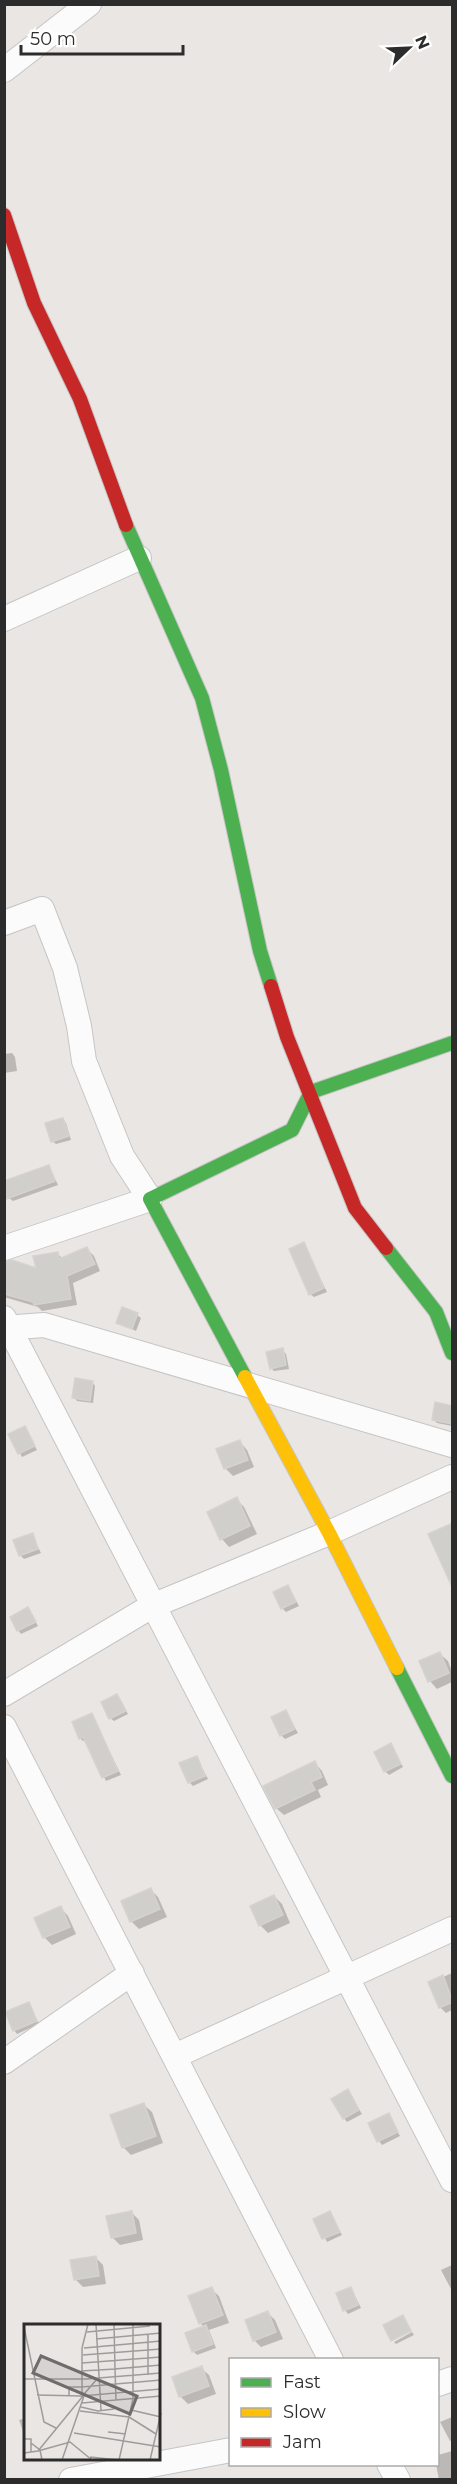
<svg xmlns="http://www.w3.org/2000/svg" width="457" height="2484" font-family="Montserrat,sans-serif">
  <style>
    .shadow { fill: #0003 }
    .building { fill: #d1cfcc; stroke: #d5d2cf; stroke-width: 1.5 }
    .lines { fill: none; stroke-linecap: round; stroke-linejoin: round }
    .street-casing { stroke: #c6c5c5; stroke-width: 26 }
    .fast-casing { stroke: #c6c5c5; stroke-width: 16 }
    .slow-casing { stroke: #c6c5c5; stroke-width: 16 }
    .jam-casing { stroke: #c6c5c5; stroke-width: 16 }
    .street { stroke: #fcfbfb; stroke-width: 24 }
    .fast { stroke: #4caf50; stroke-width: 14 }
    .slow { stroke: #ffc107; stroke-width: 14 }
    .jam { stroke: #c62828; stroke-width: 14 }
    .inset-road { fill: none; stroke: #9e9c9a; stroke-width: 1.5 }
    .view { fill: #6e6d6c; fill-opacity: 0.15; stroke: #6e6d6c; stroke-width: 3 }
    .inset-edge { fill: none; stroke: #2c2c2c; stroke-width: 3 }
  </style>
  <rect width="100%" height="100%" fill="#eae6e3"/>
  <path class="shadow" d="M12,1053L15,1057L17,1071L4,1073V1054Z
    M63,1120L66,1123L71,1140L56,1144L52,1141Z
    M49,1166L58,1185L13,1201L9,1198Z
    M303,1244L327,1292L314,1297L310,1294Z
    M87,1249L94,1256L100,1271L73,1283L77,1305L42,1311L38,1307L4,1297V1273L38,1270L57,1253L63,1259Z
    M137,1315L141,1318L136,1331L118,1322Z
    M282,1350L286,1354L289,1369L274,1371L271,1368Z
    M92,1382L95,1386L93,1403L77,1401L74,1397Z
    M452,1407V1426L437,1423L433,1419Z
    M24,1428L37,1450L22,1457L10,1435Z
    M240,1442L247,1450L254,1467L233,1476L225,1468Z
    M236,1499L244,1507L257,1534L229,1547L222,1539Z
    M32,1535L41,1553L24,1559L20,1555Z
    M288,1586L299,1606L286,1612L282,1608Z
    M28,1609L38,1626L21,1634L18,1630Z
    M440,1654L448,1661L452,1672V1682L437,1689L430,1681L421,1662Z
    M117,1696L128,1714L114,1721L110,1718Z
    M286,1712L298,1733L285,1739L281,1735Z
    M92,1715L121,1775L106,1781L86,1740L83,1741L80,1738Z
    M390,1745L403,1767L389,1775L385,1771Z
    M196,1757L208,1779L193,1786L189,1782Z
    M315,1763L322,1771L328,1785L318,1790L321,1797L284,1815L276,1808Z
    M151,1890L158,1897L167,1917L139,1929L132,1922L123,1902Z
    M274,1896L282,1904L290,1923L268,1933L260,1925Z
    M61,1908L68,1916L76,1934L52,1945L44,1937Z
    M452,1973V2010L446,2013L440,2007L430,1983Z
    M29,2004L39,2024L17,2034L14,2030Z
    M348,2091L362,2114L347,2122L344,2118Z
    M144,2105L152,2112L163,2143L131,2155L123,2147Z
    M388,2115L400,2136L382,2145L379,2141Z
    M131,2212L139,2220L143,2240L120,2245L112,2237Z
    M330,2212L342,2235L327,2242L315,2219Z
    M95,2257L103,2265L106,2284L83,2287L75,2279Z
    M452,2265V2288L451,2289L441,2270Z
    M351,2288L361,2308L348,2314L345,2310Z
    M211,2289L219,2296L229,2323L209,2330L216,2348L197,2355L193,2351L204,2327L200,2323Z
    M268,2313L275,2320L283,2339L261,2347L254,2340Z
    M412,2332L414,2335L396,2344L394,2342Z
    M201,2368L209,2375L216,2394L188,2404L180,2396Z
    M452,2417V2440L450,2441L440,2422Z
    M26,2418V2440L19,2420Z
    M452,2451V2480H439L436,2464L438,2455Z"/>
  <path class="building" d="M63,1118L69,1136L51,1142L45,1123Z
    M49,1165L55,1181L4,1200V1181Z
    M304,1242L324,1288L309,1295L289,1249Z
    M87,1247L95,1264L67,1276L71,1299L34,1305L33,1302L4,1294V1262L12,1260L36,1268L33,1256L58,1252L59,1259Z
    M122,1307L138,1313L132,1329L116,1323Z
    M283,1348L286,1365L270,1369L266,1352Z
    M75,1378L93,1381L90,1401L72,1398Z
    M435,1402L453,1406V1424L432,1420Z
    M25,1426L35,1446L18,1454L8,1434Z
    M240,1440L248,1460L224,1469L216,1449Z
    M237,1497L250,1526L220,1540L207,1512Z
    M453,1523V1589L428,1534Z
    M33,1533L38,1549L19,1556L13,1540Z
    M288,1585L296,1602L281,1609L273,1592Z
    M28,1607L36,1622L17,1631L10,1617Z
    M440,1652L449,1673L428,1682L419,1661Z
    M117,1694L126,1711L109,1719L101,1702Z
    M286,1710L295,1729L280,1736L271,1717Z
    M92,1713L118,1771L102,1778L83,1737L79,1739L72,1722Z
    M391,1743L401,1764L384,1772L374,1752Z
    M197,1756L205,1776L188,1783L179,1763Z
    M315,1761L322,1777L311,1782L315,1790L275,1809L263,1786Z
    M151,1888L160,1909L130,1922L121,1901Z
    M274,1895L283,1915L259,1926L250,1906Z
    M61,1906L70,1927L43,1938L34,1918Z
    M443,1975L453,2002L439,2008L428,1982Z
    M29,2002L37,2021L13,2031L5,2012Z
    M348,2089L359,2110L343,2119L331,2099Z
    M144,2103L156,2136L122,2148L110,2115Z
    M389,2113L398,2132L377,2142L368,2123Z
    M132,2211L136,2233L111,2238L106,2216Z
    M330,2211L340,2232L322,2239L313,2219Z
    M96,2256L99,2276L74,2280L70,2260Z
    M212,2287L223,2315L199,2324L188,2296Z
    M351,2287L358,2305L343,2311L336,2293Z
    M268,2311L276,2332L253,2341L245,2320Z
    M403,2315L411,2331L391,2341L383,2325Z
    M206,2325L213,2344L192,2352L185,2333Z
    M202,2366L209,2386L179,2397L172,2377Z"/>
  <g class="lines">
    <g class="street-casing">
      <path id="street" d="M4,70L89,4
        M4,619L139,558
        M4,923L42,909L65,968L79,1026L84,1061L122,1156L150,1199L4,1248
        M4,1318L452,2180
        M4,1328L44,1325L452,1445
        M4,1694L152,1606L329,1533L452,1477
        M4,1727L331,2360
        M175,2056L452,1929
        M4,2062L132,1973
        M438,2384L452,2379
        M389,2464L398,2480
        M71,2480L231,2450"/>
    </g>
    <g class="fast-casing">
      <path id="fast" d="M126,525L202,698L221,770L260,951L271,986
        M386,1248L436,1312L452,1353
        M245,1377L150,1199L292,1130L311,1092L452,1043
        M397,1668L452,1776"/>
    </g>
    <g class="slow-casing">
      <path id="slow" d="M245,1377L329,1533L397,1668"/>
    </g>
    <g class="jam-casing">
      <path id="jam" d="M4,215L34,303L80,399L126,525
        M271,986L287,1037L355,1208L386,1248"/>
    </g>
    <use href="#street" class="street"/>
    <use href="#fast" class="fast"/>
    <use href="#slow" class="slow"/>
    <use href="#jam" class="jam"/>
  </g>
  <g transform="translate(24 2324)">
    <rect width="136" height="136" fill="#eae6e3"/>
    <path class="inset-road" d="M64,0L58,24V63L137,56M72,0L77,86M0,3L20,98L32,104M63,8L126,2M72,15L137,9M60,24L137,17M59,31L137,25M58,39L137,33M57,47L91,45L90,0M124,51V10M0,55H62L137,49M13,71L58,72M45,71V63H58V72L137,65M92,76L91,45L137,41M58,79L137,72M57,83L74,87L90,85M107,86L137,93M56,87L105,93M105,93L132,110M84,108L102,110M50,109L137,123M0,115H7V128M7,119L16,126L18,136M14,127L46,118L68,136M0,129L14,127L59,72M66,133L94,136M38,136L61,69L73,55M95,136L109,75V0M126,136L137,89"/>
    <path class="view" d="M17,32L113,72L106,90L9,49Z"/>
    <rect width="136" height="136" class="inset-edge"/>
  </g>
  <rect width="457" height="2484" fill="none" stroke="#2c2c2c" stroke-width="12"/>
  <rect x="229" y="2358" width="210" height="108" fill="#ffffff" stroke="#ababab" stroke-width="1.5"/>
  <rect x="241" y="2378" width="30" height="9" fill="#4caf50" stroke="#ababab" stroke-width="1.5"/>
  <text x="283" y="2388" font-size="18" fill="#2c2c2c">Fast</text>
  <rect x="241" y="2408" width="30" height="9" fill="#ffc107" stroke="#ababab" stroke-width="1.5"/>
  <text x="283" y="2418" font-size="18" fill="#2c2c2c">Slow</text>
  <rect x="241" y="2438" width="30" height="9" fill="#c62828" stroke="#ababab" stroke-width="1.5"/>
  <text x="283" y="2448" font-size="18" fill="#2c2c2c">Jam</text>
  <g transform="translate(409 48) rotate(67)" stroke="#ffffff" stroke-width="4.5" paint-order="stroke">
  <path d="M0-4.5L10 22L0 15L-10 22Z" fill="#2c2c2c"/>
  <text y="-9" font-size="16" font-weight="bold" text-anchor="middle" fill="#2c2c2c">N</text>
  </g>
  <path d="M21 45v9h162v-9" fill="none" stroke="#2c2c2c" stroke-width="3"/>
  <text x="30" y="45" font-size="18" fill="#2c2c2c" stroke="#ffffff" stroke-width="4.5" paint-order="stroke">50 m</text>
</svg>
